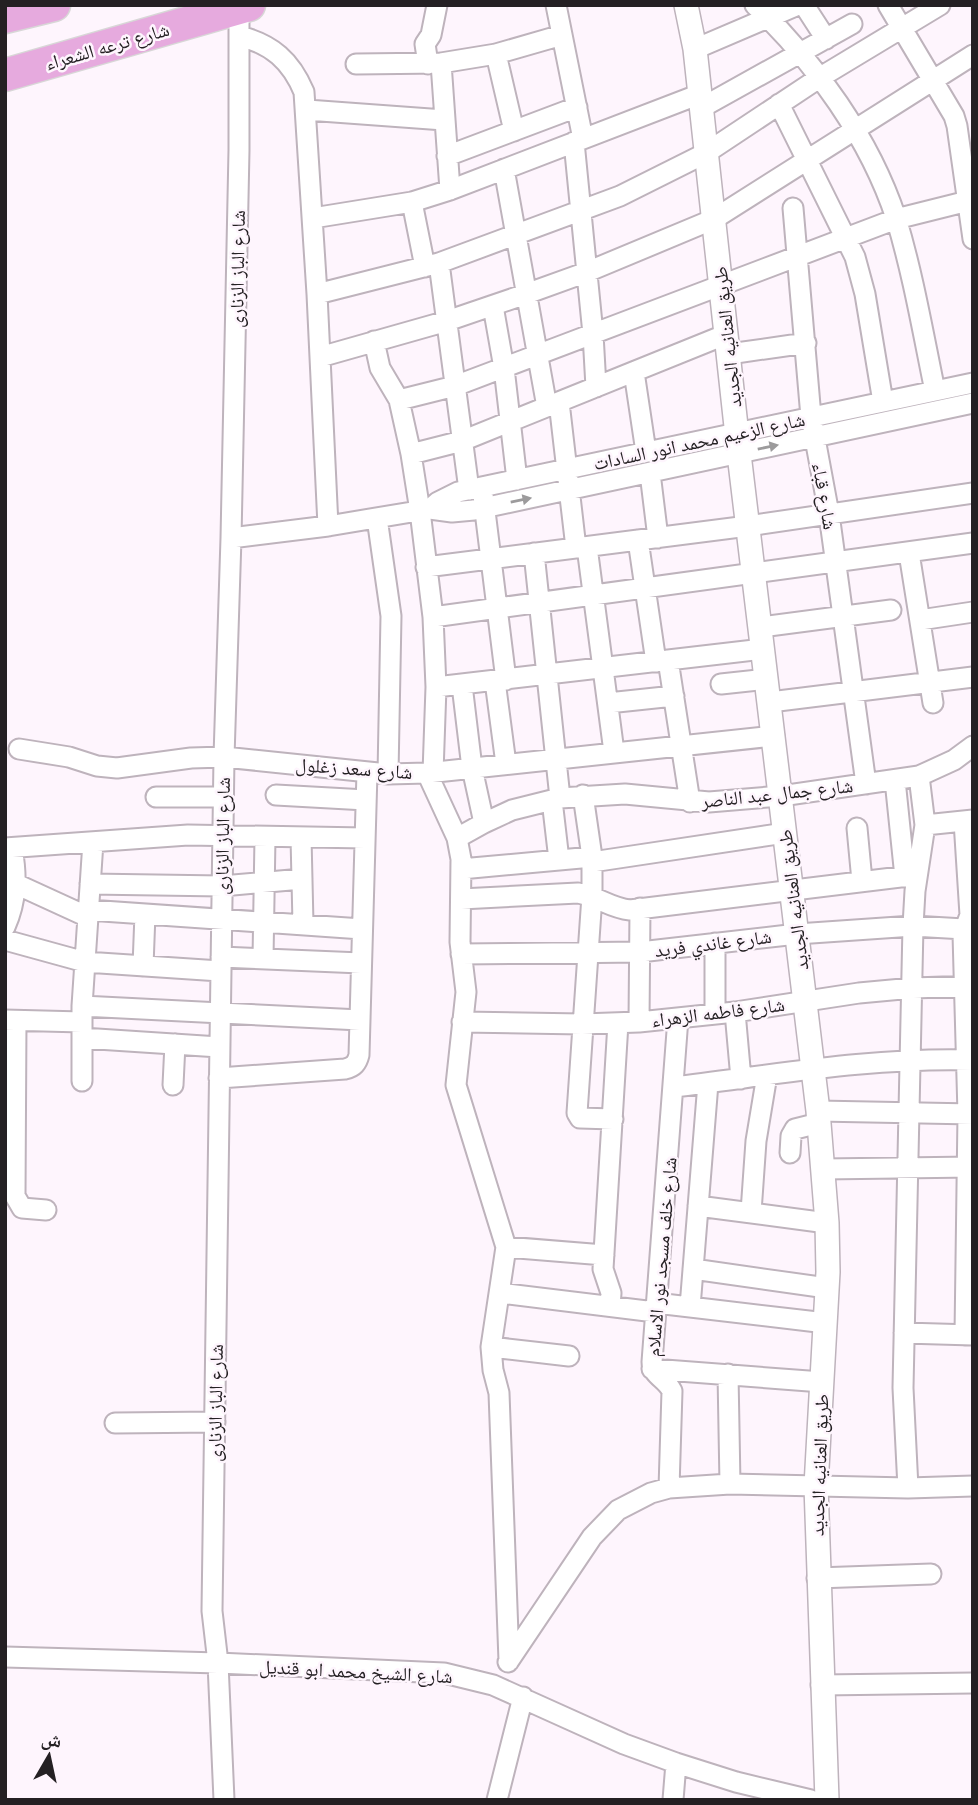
<svg xmlns="http://www.w3.org/2000/svg" width="978" height="1805" font-family="'Open Sans','Noto Naskh Arabic',sans-serif">
  <style>
    .lines { fill: none; stroke-linecap: round; stroke-linejoin: round }
    .minor-casing { stroke: #beb3bc; stroke-width: 23 }
    .tertiary-casing { stroke: #beb3bc; stroke-width: 26 }
    .trunk-casing { stroke: #d8d7d7; stroke-width: 35 }
    .minor { stroke: #fff; stroke-width: 19 }
    .tertiary { stroke: #fff; stroke-width: 23 }
    .trunk { stroke: #e6aade; stroke-width: 32 }
    .oneway { fill: #9c9b9c }
    .labels { text-anchor: middle; dominant-baseline: central; stroke-width: 5; stroke-linejoin: round; paint-order: stroke }
    .street-label { font-size: 19px; fill: #242023; stroke: #fef5fd }
  </style>
  <rect width="100%" height="100%" fill="#fef5fd"/>
  <g class="lines">
    <g class="minor-casing">
      <path id="minor" d="M556,5L583,139
        M755,5C815,62 870,139 896,218C913,274 923,333 935,391
        M804,5L826,39
        M888,5L954,116L957,126L973,239
        M239,36C272,44 291,61 304,92L317,294L328,526
        M695,49L798,5
        M496,54L514,131
        M441,63L450,190
        M356,64L441,63L496,54L562,35
        M428,64L425,44L431,35L437,5
        M779,104L855,257L865,294L883,402
        M701,108L852,24
        M307,110L444,120
        M574,142L593,334L596,387
        M447,156L577,107
        M504,169L547,407
        M412,202L425,267
        M793,208L811,417L829,514L866,784
        M313,218L412,202L450,190L700,94
        M439,263L469,490
        M317,294L439,263L620,196L706,153L819,78L940,5
        M493,306L504,368L517,480
        M374,341L380,368L399,400L411,454L420,511L433,617L436,687L433,773
        M729,354L806,343
        M320,357L447,321L526,294L587,272L714,219L973,55
        M634,372L646,452
        M399,400L455,386L896,219L968,201
        M559,402L576,548
        M411,454L462,441L727,334
        M650,473L658,538
        M483,495L506,680
        M430,509L438,502L458,492L973,383
        M377,518L391,616L388,774
        M231,538L328,526L430,509L452,512L474,510L973,403
        M638,540L656,662
        M587,547L614,752
        M534,553L560,798
        M909,553L933,703
        M426,567L748,526L973,493
        M433,617L973,543
        M920,620L973,612
        M761,627L891,610
        M668,660L690,802
        M495,681L506,764
        M721,684L767,679
        M462,685L472,768L484,823
        M436,687L763,649
        M770,702L973,677
        M608,703L674,696
        M19,749L69,757L97,766L117,768L191,758L224,757L388,774L427,773L774,736
        M427,773L457,838L461,859L460,942L466,992L456,1085L506,1247L491,1347L493,1370L499,1393L509,1661
        M895,780L905,877
        M276,795L366,800
        M583,795L592,857V896L577,1113L580,1118L613,1119
        M156,797H223
        M552,800L559,860
        M964,821L970,915L963,934L968,1114L965,1335
        M925,825L973,820
        M857,828L862,881
        M301,837L303,924
        M457,838L484,823L512,810L560,798L625,794L709,802L781,796L919,776L954,760L973,746
        M5,848L188,835L365,838
        M592,862L785,833
        M461,869L592,857
        M16,884L88,917
        M90,884L222,886L302,879
        M461,899L578,893C597,896 610,908 630,910L917,875
        M88,910L362,929
        M5,927C17,900 17,876 12,848
        M5,940L85,962L220,971
        M715,943V1014
        M461,954L640,952L797,934L913,926L964,929
        M221,957L361,963
        M263,959L265,837
        M143,966L145,914
        M82,1006L360,1020
        M735,1012L741,1079
        M5,1020L82,1022
        M16,1021L15,1196L22,1208L46,1210
        M462,1022L582,1024L639,1022L735,1012L859,993L913,988L973,986
        M639,1022L640,908
        M82,1038L219,1047
        M219,1078L345,1069C354,1067 357,1063 359,1055L367,772
        M82,1081V1006L93,842
        M173,1085L175,1044
        M674,1087C774,1075 872,1057 973,1060
        M818,1111L973,1114
        M790,1153L791,1136L795,1129L819,1123
        M823,1169L973,1167
        M698,1206L827,1223
        M751,1212L756,1141L767,1075
        M506,1247L604,1255
        M693,1269L827,1288
        M500,1293L655,1312
        M656,1303L826,1323
        M610,1306L611,1293L603,1269L618,1023
        M690,1307L708,1083
        M904,1333L973,1335
        M491,1347L569,1356
        M652,1369L822,1382
        M728,1374L730,1484
        M115,1423L215,1422
        M669,1488L672,1391C666,1378 652,1376 652,1362L678,1018
        M908,1488L903,1388L913,926L915,891L925,825L919,776
        M817,1578L931,1574
        M5,1657L218,1663L444,1673L493,1685L624,1744L676,1763L736,1782L811,1800
        M508,1662L592,1537L618,1510L651,1493L669,1488L730,1484L908,1488L973,1486
        M821,1685L973,1683
        M224,1800L218,1663L212,1611L224,757L231,538L239,150V8
        M497,1800L523,1697
        M673,1800L676,1763"/>
    </g>
    <g class="tertiary-casing">
      <path id="tertiary" d="M686,5L695,49L739,454L818,1111L827,1223L828,1272L816,1486L827,1800"/>
    </g>
    <g class="trunk-casing">
      <path id="trunk" d="M5,17L54,5
        M5,75L249,5"/>
    </g>
    <use href="#minor" class="minor"/>
    <use href="#tertiary" class="tertiary"/>
    <use href="#trunk" class="trunk"/>
  </g>
  <defs><path id="oneway-solid" d="M-6-.8H1V-3.2L6.5 0L1 3.2V.8H-6Z" transform="scale(1.75)"/></defs>
  <g class="oneway">
    <use href="#oneway-solid" transform="translate(768 447) rotate(-12)"/>
    <use href="#oneway-solid" transform="translate(521 500) rotate(-11)"/>
  </g>
  <g class="labels">
    <g class="street-label">
      <text transform="translate(107 46) rotate(-16)">شارع ترعه الشعراء</text>
      <text transform="translate(237 269) rotate(-89)">شارع الباز الزنارى</text>
      <text transform="translate(727 337) rotate(-96)">طريق العنانيه الجديد</text>
      <text transform="translate(699 441) rotate(-12)">شارع الزعيم محمد انور السادات</text>
      <text transform="translate(825 496) rotate(80)">شارع قباء</text>
      <text transform="translate(354 768) rotate(4)">شارع سعد زغلول</text>
      <text transform="translate(777 793) rotate(-6)">شارع جمال عبد الناصر</text>
      <text transform="translate(222 836) rotate(-89)">شارع الباز الزنارى</text>
      <text transform="translate(793 900) rotate(-97)">طريق العنانيه الجديد</text>
      <text transform="translate(713 943) rotate(-7)">شارع غاندي فريد</text>
      <text transform="translate(718 1012) rotate(-7)">شارع فاطمه الزهراء</text>
      <text transform="translate(661 1257) rotate(-85)">شارع خلف مسجد نور الاسلام</text>
      <text transform="translate(215 1403) rotate(-89)">شارع الباز الزنارى</text>
      <text transform="translate(819 1465) rotate(-88)">طريق العنانيه الجديد</text>
      <text transform="translate(356 1671) rotate(3)">شارع الشيخ محمد ابو قنديل</text>
    </g>
  </g>
  <rect width="978" height="1805" fill="none" stroke="#242023" stroke-width="14"/>
  <g transform="translate(49 1756) rotate(9)" stroke="#fef5fd" stroke-width="5" paint-order="stroke">
  <path d="M0-5L12 26L0 18L-12 26Z" fill="#242023"/>
  <text y="-10" font-size="19" font-weight="bold" text-anchor="middle" fill="#242023">ش</text>
  </g>
</svg>
